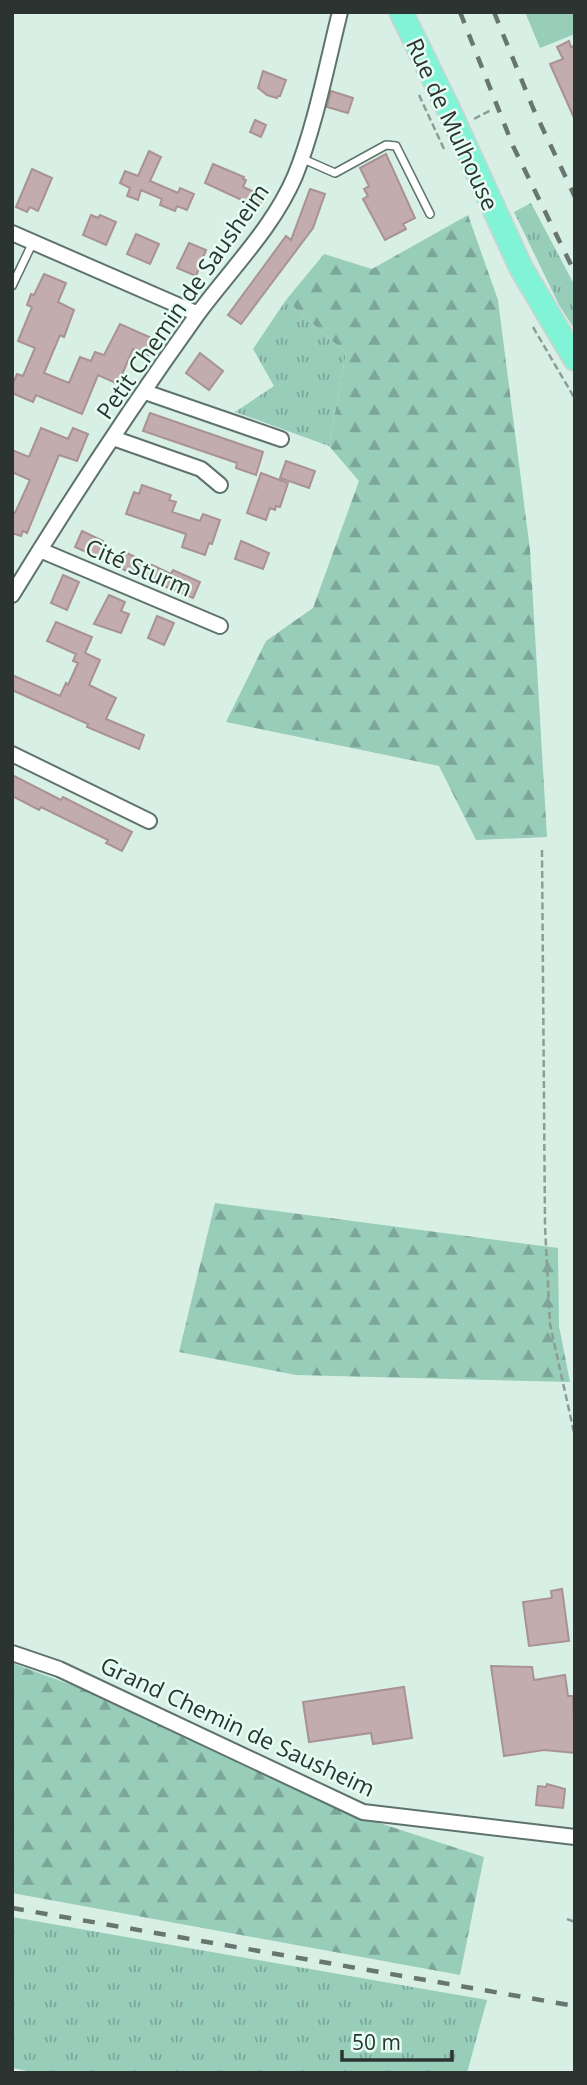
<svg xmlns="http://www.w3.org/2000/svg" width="587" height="2085" font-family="'Open Sans',sans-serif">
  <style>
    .grass { fill: url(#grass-tufts) }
    .forest { fill: url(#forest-firs) }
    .garden { fill: #98cdba }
    .building { fill: #c3acad; stroke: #a99293; stroke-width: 2 }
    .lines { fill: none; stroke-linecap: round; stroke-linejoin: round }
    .lane-casing { stroke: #5e736b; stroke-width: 10 }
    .street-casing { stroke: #5e736b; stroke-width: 18 }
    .primary-casing { stroke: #d0d2d1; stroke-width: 26 }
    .path { stroke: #8c9d96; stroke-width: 2.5; stroke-dasharray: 7 3.5; stroke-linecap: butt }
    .lane { stroke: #fff; stroke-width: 7 }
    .street { stroke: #fff; stroke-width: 14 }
    .primary { stroke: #81f4d8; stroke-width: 23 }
    .rail { stroke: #687670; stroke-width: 4.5; stroke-dasharray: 12 12; stroke-linecap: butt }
    .labels { text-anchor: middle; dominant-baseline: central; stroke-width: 5; stroke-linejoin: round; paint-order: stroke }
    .street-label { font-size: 23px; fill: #2b3430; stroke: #e5fdf3 }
  </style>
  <defs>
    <pattern id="grass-tufts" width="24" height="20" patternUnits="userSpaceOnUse" patternTransform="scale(1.75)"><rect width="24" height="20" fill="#98cdba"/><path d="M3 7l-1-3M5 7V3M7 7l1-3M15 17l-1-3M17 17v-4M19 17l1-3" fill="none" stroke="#7ca798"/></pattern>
    <pattern id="forest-firs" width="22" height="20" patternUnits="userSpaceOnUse" patternTransform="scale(1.75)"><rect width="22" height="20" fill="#98cdba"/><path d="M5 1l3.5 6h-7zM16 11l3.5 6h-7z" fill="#7ca798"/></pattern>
  </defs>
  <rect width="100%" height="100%" fill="#d8efe6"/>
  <path class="grass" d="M531,203L575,286V330L559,305L514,212Z
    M286,300L346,353L329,446L235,412L274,386L253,349Z
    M12,1917L487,2000L467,2073H38L12,2068Z"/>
  <path class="forest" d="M468,215L498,300L530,550L547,837L476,840L439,766L226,722L266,641L313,608L359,481L329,446L346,353L286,300L324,254L372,269Z
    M215,1203L558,1248L559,1326L570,1382L296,1375L179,1352Z
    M12,1663L88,1691L361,1817L484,1857L460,1975L12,1893Z"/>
  <path class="garden" d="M525,12H575V34L540,48Z"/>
  <path class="building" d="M569,41L571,47L575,46V120L550,64L563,59L557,47Z
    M263,71L286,80L280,96H278L277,98L267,95L258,88Z
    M331,91L353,98L348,113L327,107Z
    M255,120L266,125L261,137L250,132Z
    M149,151L161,157L150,181L178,193L180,188L194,194L187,210L177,206L175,211L160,205L162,199L141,190L138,200L127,196L130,188L120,183L125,171L138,176Z
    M386,154L415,218L403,224L406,229L385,240L363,199L368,196L364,189L369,186L360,168Z
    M213,164L244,177L243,179L246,180L243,187L264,196L259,208L205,183Z
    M32,169L52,178L38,211L30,207L27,212L16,207Z
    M310,189L325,194L313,228L241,324L228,315L286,236L291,240Z
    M91,215L98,218L100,215L116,222L106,245L83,235Z
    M136,234L159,244L150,264L127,254Z
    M189,243L206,250L196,276L177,268Z
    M44,274L66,283L58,302L74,310L64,337L60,335L44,373L69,383L80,357L91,361L95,352L104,355L120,324L156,340L147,357L133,349L118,384L98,375L82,414L36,395L33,402L12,393V386L17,374L23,376L35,348L18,341L32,307L27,305L31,294L34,295Z
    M200,353L223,371L209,390L186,373Z
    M150,413L263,452L256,475L236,468L237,463L143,431Z
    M41,428L68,439L73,428L88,434L77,461L59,455L27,533L23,531L21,536L12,533V512L15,513L30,480L12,472V450L29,457Z
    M286,461L315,471L309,488L280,478Z
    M261,473L288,483L280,507L276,506L275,510L270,508L266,520L247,513Z
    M142,485L171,495L169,500L176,502L172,512L200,521L203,514L220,520L212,544L209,543L205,555L182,547L186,534L126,514L134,492L139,494Z
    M82,531L103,541L100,548L123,557L125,552L171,574L173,570L200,582L193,598L93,557V555L75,547Z
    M241,541L269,553L263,569L235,559Z
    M63,575L79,582L67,610L51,603Z
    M109,595L125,602L121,611L129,614L121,633L94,624Z
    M157,616L174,623L164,645L148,638Z
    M56,622L92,637L85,653L100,660L89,685L116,698L106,719L144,735L139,749L87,727L88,724L12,690V675L60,696L66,683L68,685L78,663L73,661L76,654L47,641Z
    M12,775L61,800L63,797L132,832L122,851L106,843L108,840L41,807L39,810L12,796Z
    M562,1589L569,1641L529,1646L523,1602L552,1598L551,1591Z
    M491,1666L532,1667L534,1680L565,1675L568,1696H573L575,1753L544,1750L504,1756Z
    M404,1687L412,1738L373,1744L371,1733L309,1742L303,1702Z
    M547,1784L565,1789L563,1808L536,1805L538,1786L546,1787Z"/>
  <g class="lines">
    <g class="lane-casing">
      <path id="lane" d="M301,158L335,173L386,145L396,146L430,214
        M12,286L33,242"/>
    </g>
    <g class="street-casing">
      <path id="street" d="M12,233L198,314
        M145,392L281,439
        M113,438L201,469L220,485
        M40,550L220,626
        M12,595C70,500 132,406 197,315C230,270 273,228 295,176C315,127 327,64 340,12
        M12,754L149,821
        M12,1653L59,1669L363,1812L575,1837"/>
    </g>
    <g class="primary-casing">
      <path id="primary" d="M401,12L447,106L521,268L575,359"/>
    </g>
    <path class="path" d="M419,95L444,149
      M474,119L491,110
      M533,327L575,399
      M542,850L545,1226L550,1324L575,1437
      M567,1919L575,1922"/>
    <use href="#lane" class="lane"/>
    <use href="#street" class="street"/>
    <use href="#primary" class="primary"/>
    <path class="rail" d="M460,12L513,146L575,273
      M494,12L533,108L575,197
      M12,1908L575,2006"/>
  </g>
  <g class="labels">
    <g class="street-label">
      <text transform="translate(453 124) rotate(65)">Rue de Mulhouse</text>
      <text transform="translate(182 301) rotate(-55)">Petit Chemin de Sausheim</text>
      <text transform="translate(139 567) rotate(23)">Cité Sturm</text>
      <text transform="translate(238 1726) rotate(25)">Grand Chemin de Sausheim</text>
    </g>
  </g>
  <rect width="587" height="2085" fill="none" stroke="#2b3430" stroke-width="28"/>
  <path d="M342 2050v10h110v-10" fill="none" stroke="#2b3430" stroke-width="3.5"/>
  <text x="352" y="2050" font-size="21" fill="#2b3430" stroke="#e5fdf3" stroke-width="5" paint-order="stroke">50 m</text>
</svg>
